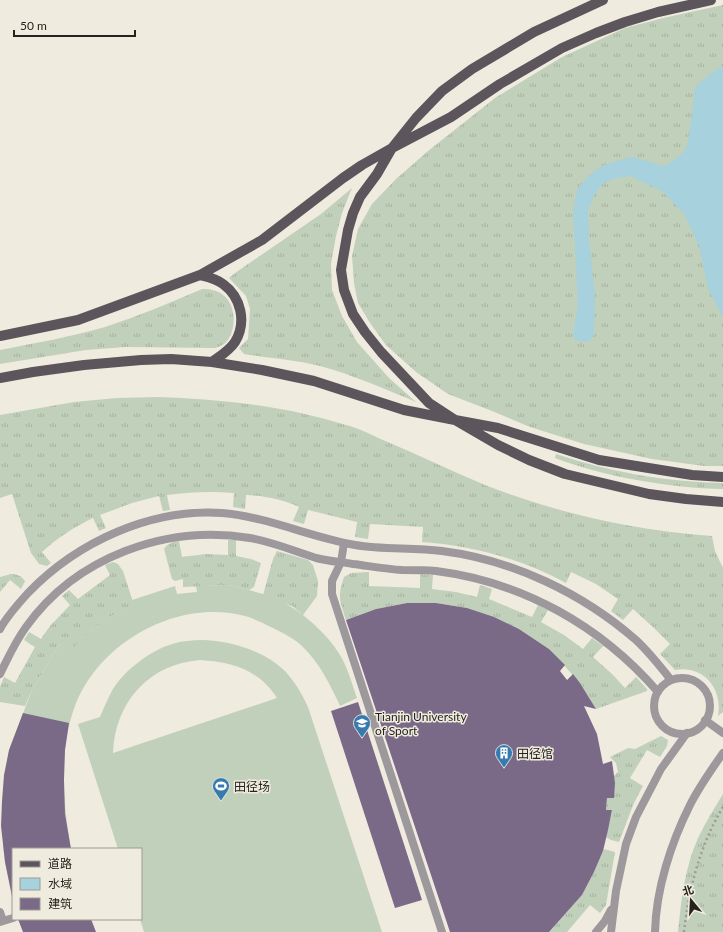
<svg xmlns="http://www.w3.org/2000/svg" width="723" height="932" font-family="Lato,'Noto Sans SC',sans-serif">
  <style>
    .grass { fill: url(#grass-tufts) }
    .garden { fill: #c1d0ba; fill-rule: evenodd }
    .water { fill: #a6d1dd }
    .building { fill: #7a6a87 }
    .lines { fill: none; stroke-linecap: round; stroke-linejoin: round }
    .path { stroke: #9f9b92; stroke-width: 2.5; stroke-dasharray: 2 3; stroke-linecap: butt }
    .lane { stroke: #9c989c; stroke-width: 8 }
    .primary { stroke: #5c555c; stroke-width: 10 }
    .labels { text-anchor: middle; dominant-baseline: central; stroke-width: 3; stroke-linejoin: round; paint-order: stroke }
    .poi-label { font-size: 12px; fill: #25231e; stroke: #f0ebdf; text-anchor: start }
  </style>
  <defs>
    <pattern id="grass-tufts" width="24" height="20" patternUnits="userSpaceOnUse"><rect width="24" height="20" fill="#c1d0ba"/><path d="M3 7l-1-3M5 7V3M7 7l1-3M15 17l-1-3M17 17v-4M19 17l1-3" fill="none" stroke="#a6b29f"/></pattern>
  </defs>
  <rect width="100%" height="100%" fill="#f0ebdf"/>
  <path class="grass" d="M723,5V466H704L652,459L584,444L530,427L492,411L448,394L416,372L386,345L370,323L358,303L354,283L352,256L358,229L372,204L396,179L428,151L495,98L562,57L625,28L663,18Z
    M352,188L342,213L336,236L331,264L332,290L342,316L357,342L389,378L416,402C385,389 353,375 320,366C296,360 269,358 244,354L239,348L248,339L250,309L246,296L229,278L235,273L321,214Z
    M202,289C210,289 217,290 223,295C237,305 237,333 224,344C221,346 218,347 215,348L125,347L86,350L0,364V350C35,343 71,337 105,327C138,316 170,303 202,289Z
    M158,397C222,399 286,406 346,425C359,428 371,435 383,440C417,454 451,471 485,485C560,514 632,530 712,536L715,551L723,568V712L718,716C723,688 703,665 675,670L660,654L670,644L654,628L633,609L623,620L611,611L618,599L596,584L571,572L566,583C519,558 474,546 422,542L423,527L370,524L368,539L355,537L357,522L308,510L304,524L293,521L299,507C282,499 264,496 246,495L245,509L233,507L234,493C212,491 190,492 167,495L170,510L163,511L159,496L132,503L100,515L106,528L99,531L93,518C74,527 57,538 42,552L51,563L47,566L39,564L31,553L12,494L0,498V415L74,402L117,398Z
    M556,454C609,472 667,482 723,483V489C670,488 605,477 555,458Z
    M228,540H236V556L251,559L261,563L254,587L249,590L230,585L183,587V579L175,581L172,579L164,549C168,543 173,542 179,541L182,557L206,554L228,555Z
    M277,551L308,560L313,565L318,581L317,596L303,615L292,606L263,595L273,559Z
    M113,562L118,564L123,571L134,605C106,617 89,630 70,653L59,645L32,690L25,706L0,702V687L4,677L15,683L35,647L24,640L29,632L41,639L50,626L70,605L62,596L69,590L78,599L110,575L105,565Z
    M369,572V586L420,588V574L433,575L432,589L456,592L477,597L480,585L492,589L489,599L532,617L538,605L548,610L541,622L564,635L583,649L592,638L603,646L593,657L612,674L625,688L636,677L647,689V691L596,709L580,683L549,649L519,629L467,608L436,603H407L376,609L346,620C340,601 337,597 344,577L351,573Z
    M11,574C18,574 21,576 25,581L21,589L10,580L0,592V577Z
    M661,736L668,740L667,746L660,757L647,750L630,778L643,786L634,803L619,842L611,840L606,837L612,811L606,810L607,798H614V776L618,772L616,763L610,757L628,748L635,749Z
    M723,794V932H678C681,900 685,867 698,838C705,823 714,809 723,794Z
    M604,849L615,852L606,905L600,913L590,905L567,932H549L582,895L594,872Z"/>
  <path class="garden" d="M230,585C244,589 267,594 280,600C303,613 326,632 340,655C348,668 352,684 357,698L340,706C330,684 320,664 303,647C295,639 283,633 273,628C263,623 255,619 245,616C178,598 99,642 75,706C58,751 63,803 71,849H13V902L5,862L3,845L9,750L32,690L59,645L70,652C89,630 106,617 133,605L132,600L175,586L177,594L197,592L196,586Z
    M202,640C231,641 263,650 285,671C295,682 302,694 308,707L382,932H144L140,919L141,849H118L78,724L100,717C104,707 108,698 113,689C126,669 150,651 172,644C182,641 192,640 202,640ZM200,660C233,662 259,670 277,698L113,753C115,702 149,664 200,660Z"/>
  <path class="water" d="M723,66V318L708,288L699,246L684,214L662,191L630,176L612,179L601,185L594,196L588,210L589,239L595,298L594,334L591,340L586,342L575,340L573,334L578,305L573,210L578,188L590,175L602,166L617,161L633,157L665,166C671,162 680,157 685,150C690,142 693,100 695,87L713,72Z"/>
  <path class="building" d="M407,603H436L467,608L494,617L519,629L549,649L565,665L560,671L567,680L573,674L580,683L596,709L584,706L597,734L603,764L612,761L615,783L614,798H607L606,810H612L608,830L603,851L594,872L582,895L549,932H450L346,620L376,609Z
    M358,702L422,900L395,908L331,711Z
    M23,713L69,723L65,750L64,780L65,814L71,849H13V901L5,862L1,826L2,801L4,775L9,750Z
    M18,919H91L96,932H23Z"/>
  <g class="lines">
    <path class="path" d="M684,932C689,888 700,845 723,807"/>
    <path class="lane" d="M344,543L341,562L332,581V594L442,932
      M0,629C7,616 18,604 28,593C77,542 151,508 222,513C268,517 310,537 355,545C384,550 413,547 442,551C513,560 582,593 636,640C649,652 660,666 671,680
      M0,674C8,658 15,642 26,627C76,557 166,524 250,538C273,542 294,551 316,558C328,561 341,562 353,564C369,566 386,569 402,570C413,570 425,570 436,571C523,582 601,626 658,692
      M654 706a28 28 0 1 1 56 0a28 28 0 1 1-56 0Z
      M705,720L723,733
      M0,912L3,921
      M0,922L13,918
      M596,932L605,921L611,910
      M611,932L616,891L626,844L636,817L661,769L687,733
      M655,932C656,889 671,843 690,805C699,787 711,770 723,753"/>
    <path class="primary" d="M711,0L658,12L625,22L596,33L562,48L500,84L451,117L392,148L377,174L360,197L353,213L348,230L341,270L344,290L353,314L365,332L381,352L429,403L455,420L498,428L599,460L692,475L723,477
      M200,275C208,277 217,279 223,284C241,297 247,322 235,342C229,351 220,356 212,362
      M0,336L78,320L200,275L262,240L343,178L362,165L392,148L416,118L442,91L472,69L534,32L603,0
      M0,378L33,372L84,365L141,360L171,359L212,362L262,370L314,381L404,410L455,420L498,445L529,460L565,474L649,494L686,499L723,502"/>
  </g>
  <defs>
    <g id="university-pin" transform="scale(0.9)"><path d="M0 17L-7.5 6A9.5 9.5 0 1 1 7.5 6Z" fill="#367aaf" stroke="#f0ebdf"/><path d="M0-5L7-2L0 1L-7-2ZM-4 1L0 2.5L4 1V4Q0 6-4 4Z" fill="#fff"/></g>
    <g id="building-pin" transform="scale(0.9)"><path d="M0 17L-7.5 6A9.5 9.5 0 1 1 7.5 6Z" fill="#367aaf" stroke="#f0ebdf"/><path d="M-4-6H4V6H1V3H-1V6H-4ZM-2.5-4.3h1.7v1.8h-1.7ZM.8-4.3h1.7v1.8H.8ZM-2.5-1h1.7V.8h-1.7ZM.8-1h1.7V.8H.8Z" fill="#fff"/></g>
    <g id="stadium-pin" transform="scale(0.9)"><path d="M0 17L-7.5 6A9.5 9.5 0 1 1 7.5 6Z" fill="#367aaf" stroke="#f0ebdf"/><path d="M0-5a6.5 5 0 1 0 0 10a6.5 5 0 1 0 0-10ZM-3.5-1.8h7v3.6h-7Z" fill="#fff"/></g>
  </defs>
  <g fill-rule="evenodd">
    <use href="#university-pin" x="362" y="723"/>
    <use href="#building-pin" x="504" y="753"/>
    <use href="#stadium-pin" x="221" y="786"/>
  </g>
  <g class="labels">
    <g class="poi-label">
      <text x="375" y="716">Tianjin University<tspan x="375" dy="14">of Sport</tspan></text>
      <text x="517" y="753">田径馆</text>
      <text x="234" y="786">田径场</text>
    </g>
  </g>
  <rect x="12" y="848" width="130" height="72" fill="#f0ebdf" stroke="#9f9b92"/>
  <rect x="20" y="861" width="20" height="6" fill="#5c555c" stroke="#9f9b92"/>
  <text x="48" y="868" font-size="12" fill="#25231e">道路</text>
  <rect x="20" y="878" width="20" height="12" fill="#a6d1dd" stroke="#9f9b92"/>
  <text x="48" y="888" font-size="12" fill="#25231e">水域</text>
  <rect x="20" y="898" width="20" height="12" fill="#7a6a87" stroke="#9f9b92"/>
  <text x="48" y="908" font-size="12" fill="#25231e">建筑</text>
  <g transform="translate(691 900) rotate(342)" stroke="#f0ebdf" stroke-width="3" paint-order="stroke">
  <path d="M0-3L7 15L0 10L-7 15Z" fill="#25231e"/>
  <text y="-6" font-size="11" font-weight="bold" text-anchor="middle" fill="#25231e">北</text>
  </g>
  <path d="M14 30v6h121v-6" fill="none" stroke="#25231e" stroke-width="2"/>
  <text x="20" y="30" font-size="12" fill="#25231e" stroke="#f0ebdf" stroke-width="3" paint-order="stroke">50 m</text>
</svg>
